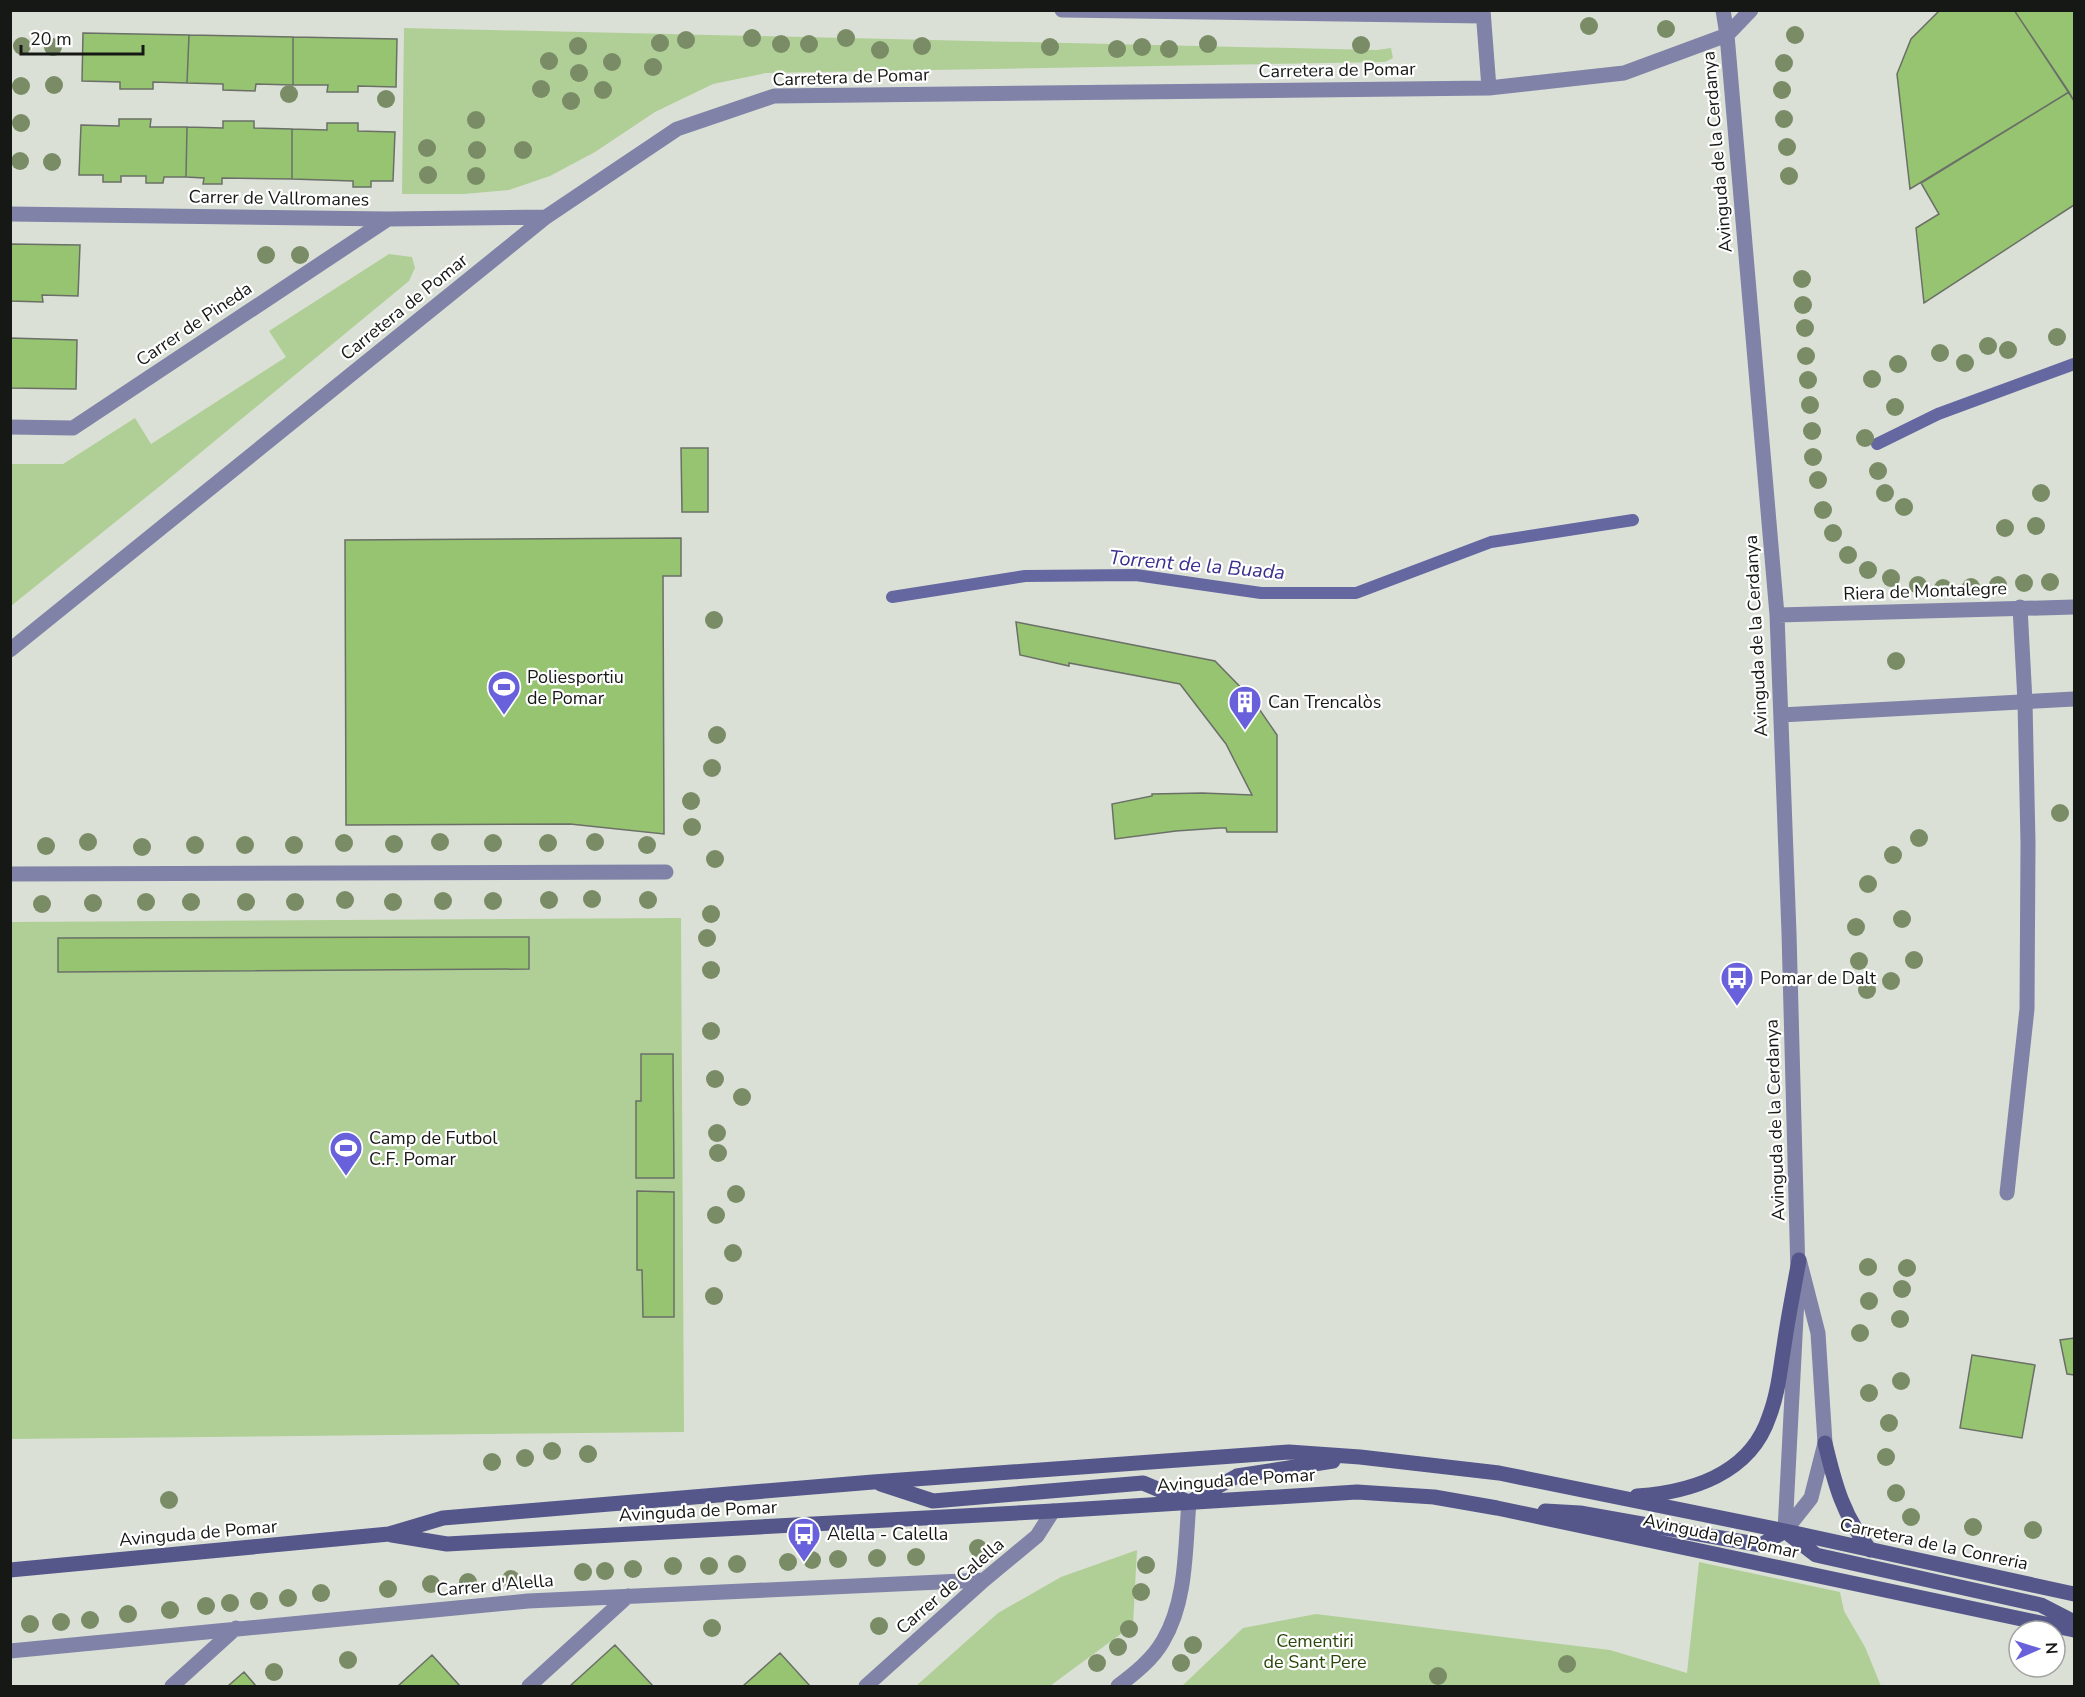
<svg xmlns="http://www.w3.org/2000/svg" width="2085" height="1697" font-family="'Nunito Sans',sans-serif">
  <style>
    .green { fill: #b0cf97 }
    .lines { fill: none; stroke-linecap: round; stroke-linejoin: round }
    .stream { stroke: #6567a0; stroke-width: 12 }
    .building { fill: #97c471; stroke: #6a7067; stroke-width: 1.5 }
    .lane { stroke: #8083a7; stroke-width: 15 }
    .street { stroke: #8083a7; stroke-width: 15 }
    .secondary { stroke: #55578a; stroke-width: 15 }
    .tree { fill: #7a8c66 }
    .labels { text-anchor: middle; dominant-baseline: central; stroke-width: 4.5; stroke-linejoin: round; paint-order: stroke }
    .street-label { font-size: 18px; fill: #161815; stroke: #fff }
    .poi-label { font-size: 18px; fill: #161815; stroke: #fff; text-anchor: start }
    .park-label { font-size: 18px; fill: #2b470b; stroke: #fff }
    .water-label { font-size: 20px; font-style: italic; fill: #3a2f8e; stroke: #fff }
  </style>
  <rect width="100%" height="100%" fill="#dbe0d6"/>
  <path class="green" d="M404,28L1377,50L1391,48L1393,58L1385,62L766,73L713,84L655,112L595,152L550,176L509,190L464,194H402Z
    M389,254L412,257L415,268L409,281L165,482L11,606V464H63L135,418L151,444L286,357L269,331Z
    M681,918L684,1432L11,1439L10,922Z
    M1137,1550L1133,1625L1050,1686H916L998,1613L1061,1577Z
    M1699,1562L1840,1592L1844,1611L1865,1647L1881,1686H1182L1243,1628L1316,1614L1610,1650L1687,1673Z"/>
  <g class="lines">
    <path class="stream" d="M1877,444L1938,414L2074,364
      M892,597L1025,576L1136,575L1261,593H1356L1491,542L1633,520"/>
  </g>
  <path class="building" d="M1940,10H2014L2069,92L1910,189L1897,74L1911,39Z
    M2014,10H2074V101L2065,87Z
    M83,33L189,35L187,83L153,82V89H120V82L82,81Z
    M189,35L293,37V85L256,84L255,91L223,90V84L187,83Z
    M293,37L397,39L396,87L358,86V92H327L328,85H293Z
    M2069,92L2074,101V205L1924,303L1916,228L1939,214L1921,183Z
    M119,119H151L150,127H187L186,177H164L163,183H146V176H121V182H103V175H79L81,125L119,126Z
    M223,121H254V128L292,129V179L222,178V184H203L204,178L186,177L187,127L223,128Z
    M327,123H358V131L395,132L393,181H371V187H353V181L292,179V129L327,130Z
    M10,244L80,245L78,296L42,295L43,302L10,301Z
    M10,338L77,340L76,389L10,388Z
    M681,448H708V512H682Z
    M681,538V576H663L664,834L570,824L346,825L345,540Z
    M1016,622L1215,661L1253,700L1277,735V832H1227L1226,828H1219L1176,831L1115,839L1112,804L1152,796V794L1202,793L1252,795L1226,744L1180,684L1069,663V666L1020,655Z
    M529,937V969L58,972V938Z
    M641,1054H673L674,1178H636V1101H641Z
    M637,1191L674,1192V1317H643L642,1270H637Z
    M2074,1338V1375L2067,1374L2060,1340Z
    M1972,1355L2035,1365L2022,1438L1960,1428Z
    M615,1645L653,1686H570L571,1685Z
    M780,1653L810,1686H743Z
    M432,1655L460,1686H398Z
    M244,1672L256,1686H228Z"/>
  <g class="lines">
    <path class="lane" d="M10,874L666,872
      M2007,1193L2027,1009L2028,843L2025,702L2020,607"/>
    <path class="street" d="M1062,10L1483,16
      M1483,10L1489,88
      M1723,10L1727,35L1777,615L1789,933L1798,1274
      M10,214L388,219L546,217
      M10,427L73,428L388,219
      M1777,615L2074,607
      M10,650L546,217L677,129L774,96L1489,88L1624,73L1727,35L1751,10
      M1781,715L2074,699
      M1785,1531L1797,1298
      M1785,1531L1811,1498L1825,1443L1818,1333L1800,1263
      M10,1651L528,1601L984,1580
      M172,1686L236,1628
      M529,1686L628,1596
      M866,1686L984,1580L1037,1536L1053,1511
      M1118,1686C1134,1674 1153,1659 1163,1641C1187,1601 1185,1548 1189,1502"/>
    <path class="secondary" d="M1825,1443C1835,1485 1843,1515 1870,1550
      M881,1484L933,1501L1143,1483L1186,1501
      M1637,1496C1691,1492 1750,1474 1769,1417C1778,1394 1780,1370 1784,1346C1788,1317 1794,1288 1799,1260
      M1193,1500L1237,1476L1333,1461
      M1545,1511L1580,1513L1761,1545L1785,1531
      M392,1535L447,1544L1053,1511L1357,1492L1434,1497L1497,1508L2074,1630
      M1790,1535L1816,1555L2041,1605L2074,1622
      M10,1570L389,1534L443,1518L873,1482L1289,1452L1360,1457L1499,1473L1785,1531L2074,1594"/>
  </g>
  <g class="tree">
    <circle cx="1589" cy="26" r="9"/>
    <circle cx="1666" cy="29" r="9"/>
    <circle cx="1795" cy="35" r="9"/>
    <circle cx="752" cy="38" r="9"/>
    <circle cx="846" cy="38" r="9"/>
    <circle cx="686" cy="40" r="9"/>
    <circle cx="660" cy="43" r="9"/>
    <circle cx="781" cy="44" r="9"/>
    <circle cx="809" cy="44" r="9"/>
    <circle cx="1208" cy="44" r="9"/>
    <circle cx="1361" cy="45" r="9"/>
    <circle cx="22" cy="46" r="9"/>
    <circle cx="578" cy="46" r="9"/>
    <circle cx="922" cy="46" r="9"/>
    <circle cx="53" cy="47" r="9"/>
    <circle cx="1050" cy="47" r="9"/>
    <circle cx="1142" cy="47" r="9"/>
    <circle cx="1117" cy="49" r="9"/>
    <circle cx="1169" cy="49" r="9"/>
    <circle cx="880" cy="50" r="9"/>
    <circle cx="549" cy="61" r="9"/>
    <circle cx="612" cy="62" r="9"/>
    <circle cx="1784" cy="63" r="9"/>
    <circle cx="653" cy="67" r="9"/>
    <circle cx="579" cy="73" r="9"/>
    <circle cx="54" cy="85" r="9"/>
    <circle cx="21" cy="86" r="9"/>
    <circle cx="541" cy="89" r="9"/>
    <circle cx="603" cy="90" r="9"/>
    <circle cx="1782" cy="90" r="9"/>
    <circle cx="289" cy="94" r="9"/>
    <circle cx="386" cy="99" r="9"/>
    <circle cx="571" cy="101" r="9"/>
    <circle cx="1784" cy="119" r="9"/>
    <circle cx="476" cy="120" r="9"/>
    <circle cx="21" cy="123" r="9"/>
    <circle cx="1787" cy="147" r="9"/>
    <circle cx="427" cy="148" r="9"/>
    <circle cx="477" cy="150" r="9"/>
    <circle cx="523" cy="150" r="9"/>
    <circle cx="20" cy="161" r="9"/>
    <circle cx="52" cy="162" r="9"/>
    <circle cx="428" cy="175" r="9"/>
    <circle cx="476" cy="176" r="9"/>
    <circle cx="1789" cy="176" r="9"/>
    <circle cx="266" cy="255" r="9"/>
    <circle cx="300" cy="255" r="9"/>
    <circle cx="1802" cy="279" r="9"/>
    <circle cx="1803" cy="305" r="9"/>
    <circle cx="1805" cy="328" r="9"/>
    <circle cx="2057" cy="337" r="9"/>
    <circle cx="1988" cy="346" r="9"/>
    <circle cx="2008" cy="350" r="9"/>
    <circle cx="1940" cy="353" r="9"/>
    <circle cx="1806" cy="356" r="9"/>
    <circle cx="1965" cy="363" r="9"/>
    <circle cx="1898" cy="364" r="9"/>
    <circle cx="1872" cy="379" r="9"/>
    <circle cx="1808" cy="380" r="9"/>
    <circle cx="1810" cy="405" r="9"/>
    <circle cx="1895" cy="407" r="9"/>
    <circle cx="1812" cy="431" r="9"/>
    <circle cx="1865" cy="438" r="9"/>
    <circle cx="1813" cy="457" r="9"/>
    <circle cx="1878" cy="471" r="9"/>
    <circle cx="1818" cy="480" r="9"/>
    <circle cx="1885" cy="493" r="9"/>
    <circle cx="2041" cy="493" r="9"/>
    <circle cx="1904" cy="507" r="9"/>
    <circle cx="1823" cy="510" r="9"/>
    <circle cx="2036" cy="526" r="9"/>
    <circle cx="2005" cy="528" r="9"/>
    <circle cx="1833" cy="533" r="9"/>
    <circle cx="1848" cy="555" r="9"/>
    <circle cx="1868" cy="570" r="9"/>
    <circle cx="1891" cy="578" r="9"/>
    <circle cx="2050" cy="582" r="9"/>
    <circle cx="2024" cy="583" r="9"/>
    <circle cx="1918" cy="585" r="9"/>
    <circle cx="1998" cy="585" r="9"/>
    <circle cx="1971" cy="587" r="9"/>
    <circle cx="1943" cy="588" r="9"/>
    <circle cx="714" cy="620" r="9"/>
    <circle cx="1896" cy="661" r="9"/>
    <circle cx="717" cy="735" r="9"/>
    <circle cx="712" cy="768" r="9"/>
    <circle cx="691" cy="801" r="9"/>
    <circle cx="2060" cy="813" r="9"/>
    <circle cx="692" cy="827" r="9"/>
    <circle cx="1919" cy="838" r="9"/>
    <circle cx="88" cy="842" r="9"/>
    <circle cx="440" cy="842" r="9"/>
    <circle cx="595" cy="842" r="9"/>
    <circle cx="344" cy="843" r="9"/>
    <circle cx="493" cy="843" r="9"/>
    <circle cx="548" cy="843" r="9"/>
    <circle cx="394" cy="844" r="9"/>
    <circle cx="195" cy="845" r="9"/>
    <circle cx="245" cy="845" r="9"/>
    <circle cx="294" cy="845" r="9"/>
    <circle cx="647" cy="845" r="9"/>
    <circle cx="46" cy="846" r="9"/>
    <circle cx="142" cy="847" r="9"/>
    <circle cx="1893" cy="855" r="9"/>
    <circle cx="715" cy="859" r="9"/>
    <circle cx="1868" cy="884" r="9"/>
    <circle cx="592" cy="899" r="9"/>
    <circle cx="345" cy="900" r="9"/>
    <circle cx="549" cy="900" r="9"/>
    <circle cx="648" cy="900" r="9"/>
    <circle cx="443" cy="901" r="9"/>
    <circle cx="493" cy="901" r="9"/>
    <circle cx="146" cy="902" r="9"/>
    <circle cx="191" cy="902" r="9"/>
    <circle cx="246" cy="902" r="9"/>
    <circle cx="295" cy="902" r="9"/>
    <circle cx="393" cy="902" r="9"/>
    <circle cx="93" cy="903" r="9"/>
    <circle cx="42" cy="904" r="9"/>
    <circle cx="711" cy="914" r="9"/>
    <circle cx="1902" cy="919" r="9"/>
    <circle cx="1856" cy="927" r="9"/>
    <circle cx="707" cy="938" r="9"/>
    <circle cx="1914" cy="960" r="9"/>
    <circle cx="1859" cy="961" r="9"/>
    <circle cx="711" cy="970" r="9"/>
    <circle cx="1891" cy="981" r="9"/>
    <circle cx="1867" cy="990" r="9"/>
    <circle cx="711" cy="1031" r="9"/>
    <circle cx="715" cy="1079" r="9"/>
    <circle cx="742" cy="1097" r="9"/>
    <circle cx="717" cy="1133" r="9"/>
    <circle cx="718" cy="1153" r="9"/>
    <circle cx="736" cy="1194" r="9"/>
    <circle cx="716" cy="1215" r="9"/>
    <circle cx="733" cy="1253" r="9"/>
    <circle cx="1868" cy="1267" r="9"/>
    <circle cx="1907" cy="1268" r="9"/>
    <circle cx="1902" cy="1289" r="9"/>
    <circle cx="714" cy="1296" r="9"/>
    <circle cx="1869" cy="1301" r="9"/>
    <circle cx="1900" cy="1319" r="9"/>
    <circle cx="1860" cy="1333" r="9"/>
    <circle cx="1901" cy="1381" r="9"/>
    <circle cx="1869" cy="1393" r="9"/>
    <circle cx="1889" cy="1423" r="9"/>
    <circle cx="552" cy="1451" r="9"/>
    <circle cx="588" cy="1454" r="9"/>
    <circle cx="1886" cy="1457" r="9"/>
    <circle cx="525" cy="1458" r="9"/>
    <circle cx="492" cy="1462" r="9"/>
    <circle cx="1896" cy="1493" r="9"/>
    <circle cx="169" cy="1500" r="9"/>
    <circle cx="1911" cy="1517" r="9"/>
    <circle cx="1973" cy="1527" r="9"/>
    <circle cx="2033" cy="1530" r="9"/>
    <circle cx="978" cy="1548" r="9"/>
    <circle cx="916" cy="1557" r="9"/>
    <circle cx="877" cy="1558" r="9"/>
    <circle cx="838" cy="1559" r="9"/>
    <circle cx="812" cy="1560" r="9"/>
    <circle cx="788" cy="1562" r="9"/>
    <circle cx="737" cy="1564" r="9"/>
    <circle cx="1146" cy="1565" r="9"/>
    <circle cx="673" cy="1566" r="9"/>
    <circle cx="709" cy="1566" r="9"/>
    <circle cx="633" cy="1569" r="9"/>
    <circle cx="605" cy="1571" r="9"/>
    <circle cx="583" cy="1572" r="9"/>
    <circle cx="511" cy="1579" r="9"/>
    <circle cx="468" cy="1582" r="9"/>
    <circle cx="431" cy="1584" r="9"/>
    <circle cx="388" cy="1589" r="9"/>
    <circle cx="1141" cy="1592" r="9"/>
    <circle cx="321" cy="1593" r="9"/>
    <circle cx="288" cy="1598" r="9"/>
    <circle cx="259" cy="1601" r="9"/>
    <circle cx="230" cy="1603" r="9"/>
    <circle cx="206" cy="1606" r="9"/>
    <circle cx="170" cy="1610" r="9"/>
    <circle cx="128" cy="1614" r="9"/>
    <circle cx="90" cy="1620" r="9"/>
    <circle cx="61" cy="1622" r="9"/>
    <circle cx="30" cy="1624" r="9"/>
    <circle cx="879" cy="1626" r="9"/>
    <circle cx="712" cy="1628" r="9"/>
    <circle cx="1129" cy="1629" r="9"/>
    <circle cx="1193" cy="1645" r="9"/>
    <circle cx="1118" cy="1647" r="9"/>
    <circle cx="348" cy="1660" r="9"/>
    <circle cx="1097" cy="1663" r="9"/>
    <circle cx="1181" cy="1663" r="9"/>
    <circle cx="1567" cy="1664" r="9"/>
    <circle cx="274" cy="1672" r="9"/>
    <circle cx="1438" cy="1676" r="9"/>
  </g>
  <defs>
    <g id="stadium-pin" transform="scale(1.725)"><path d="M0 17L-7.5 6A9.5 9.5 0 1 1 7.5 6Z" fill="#6961db" stroke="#fff"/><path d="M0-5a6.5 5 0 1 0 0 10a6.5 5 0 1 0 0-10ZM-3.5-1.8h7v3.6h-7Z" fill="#fff"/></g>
    <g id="building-pin" transform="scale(1.725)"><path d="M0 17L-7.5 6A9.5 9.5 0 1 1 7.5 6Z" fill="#6961db" stroke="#fff"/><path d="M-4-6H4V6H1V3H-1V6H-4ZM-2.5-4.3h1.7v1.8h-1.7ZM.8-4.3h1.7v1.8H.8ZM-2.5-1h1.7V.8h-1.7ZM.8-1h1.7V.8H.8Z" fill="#fff"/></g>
    <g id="bus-pin" transform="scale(1.725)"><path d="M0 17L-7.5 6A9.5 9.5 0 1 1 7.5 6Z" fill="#6961db" stroke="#fff"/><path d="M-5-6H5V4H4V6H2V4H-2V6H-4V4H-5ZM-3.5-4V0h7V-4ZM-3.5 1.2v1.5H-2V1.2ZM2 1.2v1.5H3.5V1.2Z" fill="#fff"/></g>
  </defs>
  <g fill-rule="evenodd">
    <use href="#stadium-pin" x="504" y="687"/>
    <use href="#building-pin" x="1245" y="702"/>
    <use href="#bus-pin" x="1737" y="978"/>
    <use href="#stadium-pin" x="346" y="1148"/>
    <use href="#bus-pin" x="804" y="1534"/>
  </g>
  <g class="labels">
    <g class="street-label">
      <text transform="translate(1337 70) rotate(-1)">Carretera de Pomar</text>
      <text transform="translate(851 77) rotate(-2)">Carretera de Pomar</text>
      <text transform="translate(1717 152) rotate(-95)">Avinguda de la Cerdanya</text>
      <text transform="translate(279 198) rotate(1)">Carrer de Vallromanes</text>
      <text transform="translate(404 307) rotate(-39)">Carretera de Pomar</text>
      <text transform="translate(194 324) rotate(-34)">Carrer de Pineda</text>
      <text transform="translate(1925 591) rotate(-2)">Riera de Montalegre</text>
      <text transform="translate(1756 636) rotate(-93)">Avinguda de la Cerdanya</text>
      <text transform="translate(1775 1120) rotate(-92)">Avinguda de la Cerdanya</text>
      <text transform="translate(1236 1480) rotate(-4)">Avinguda de Pomar</text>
      <text transform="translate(698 1511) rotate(-3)">Avinguda de Pomar</text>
      <text transform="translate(198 1533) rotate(-5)">Avinguda de Pomar</text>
      <text transform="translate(1721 1536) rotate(12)">Avinguda de Pomar</text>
      <text transform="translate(1934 1544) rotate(12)">Carretera de la Conreria</text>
      <text transform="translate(495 1585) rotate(-5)">Carrer d'Alella</text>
      <text transform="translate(950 1586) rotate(-41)">Carrer de Calella</text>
    </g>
    <g class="poi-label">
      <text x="527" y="677">Poliesportiu<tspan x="527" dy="21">de Pomar</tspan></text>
      <text x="1268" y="702">Can Trencalòs</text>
      <text x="1760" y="978">Pomar de Dalt</text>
      <text x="369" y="1138">Camp de Futbol<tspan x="369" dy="21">C.F. Pomar</tspan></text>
      <text x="827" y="1534">Alella - Calella</text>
    </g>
    <g class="park-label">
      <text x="1315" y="1641">Cementiri<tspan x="1315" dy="21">de Sant Pere</tspan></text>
    </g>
    <g class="water-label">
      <text transform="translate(1197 565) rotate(5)">Torrent de la Buada</text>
    </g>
  </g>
  <rect width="2085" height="1697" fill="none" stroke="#161815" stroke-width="24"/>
  <g transform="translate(2037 1649) rotate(87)"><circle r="28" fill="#ffffff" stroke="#a2a3a1" stroke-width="1.5"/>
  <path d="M0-4.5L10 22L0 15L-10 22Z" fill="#6961db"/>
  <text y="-9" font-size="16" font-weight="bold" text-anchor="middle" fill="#161815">N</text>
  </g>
  <path d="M21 45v9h122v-9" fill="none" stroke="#161815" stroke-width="3"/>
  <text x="30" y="45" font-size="18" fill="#161815" stroke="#ffffff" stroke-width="4.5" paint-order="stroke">20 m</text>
</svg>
